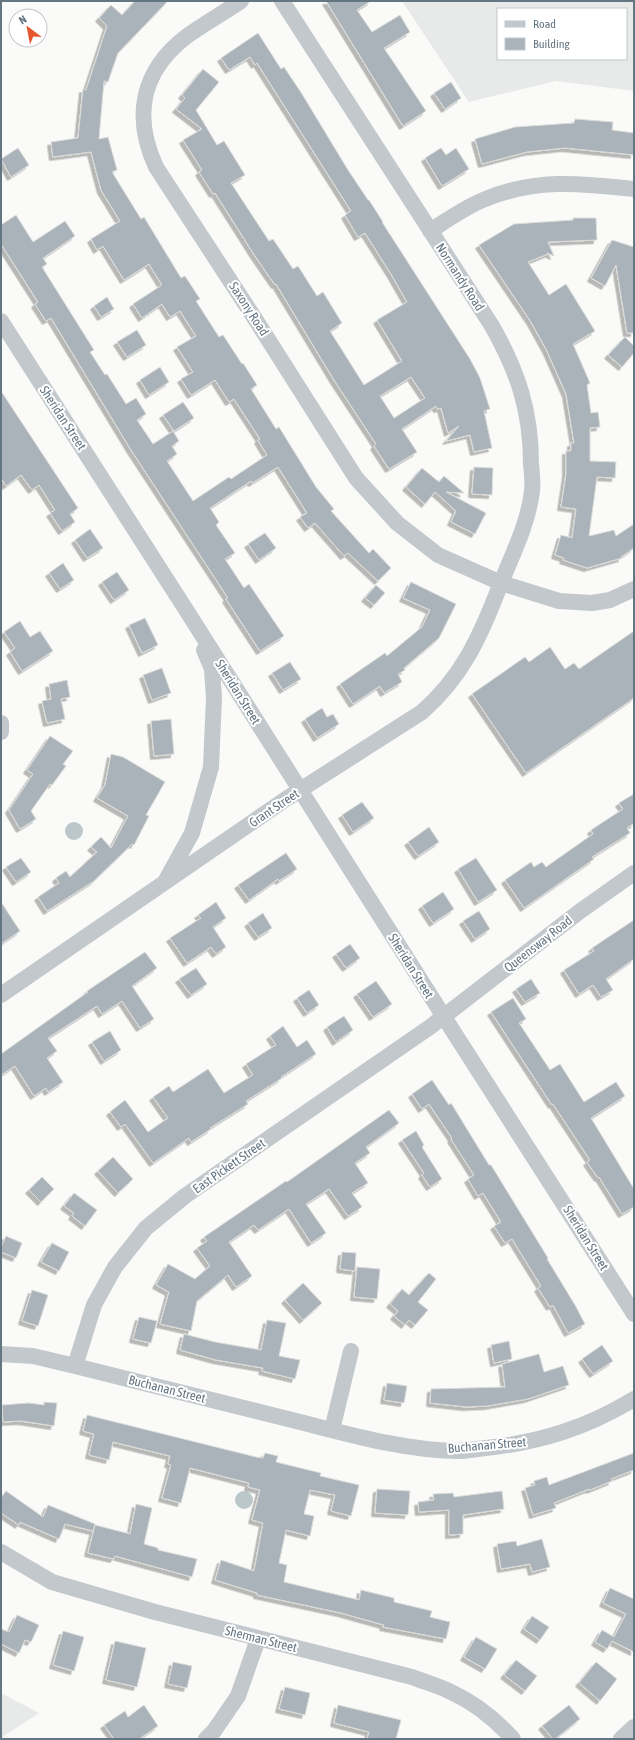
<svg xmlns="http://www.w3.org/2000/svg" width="635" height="1740" font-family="'Asap Condensed',sans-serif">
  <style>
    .built { fill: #e8e9e9; fill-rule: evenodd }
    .water { fill: #bbc7cb }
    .building { fill: #aab3b9; stroke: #dcdcda; fill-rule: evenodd; filter: url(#shadow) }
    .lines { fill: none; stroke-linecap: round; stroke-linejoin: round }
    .street { stroke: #c3c8cc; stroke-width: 16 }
    .labels { text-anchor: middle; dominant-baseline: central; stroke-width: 4; stroke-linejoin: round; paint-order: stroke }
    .street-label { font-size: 13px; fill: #657683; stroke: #fff }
  </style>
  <defs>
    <filter id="shadow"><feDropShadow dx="-3.5" dy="3.5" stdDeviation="0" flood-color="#0004"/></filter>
  </defs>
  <rect width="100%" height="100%" fill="#fafaf8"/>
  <path class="built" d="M402,1H634V91L556,81L469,102ZM498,9H626V59H498Z
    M1,1693L39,1713L1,1738Z"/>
  <path class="water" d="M65 831a9 9 0 1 1 18 0a9 9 0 1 1-18 0Z
    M235 1500a9 9 0 1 1 18 0a9 9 0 1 1-18 0Z"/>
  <path class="building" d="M135,1H168L118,53L108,82L104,81L99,139L108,137L117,170L112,172L141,219L144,217L181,278L185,276L200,299L196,301L219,337L223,335L242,364L243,363L257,385L251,389L276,429L279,427L316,487L334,509L331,511L369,553L373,549L391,568L378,581L348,553L344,556L315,523L308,528L300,517L307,513L278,467L252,483L251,481L210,508L219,522L216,525L235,553L225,559L244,588L249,584L284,636L260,651L226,599L228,598L131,450L51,318L46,321L35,304L38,302L1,244V225L16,215L33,242L65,221L75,236L43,258L47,264L42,267L94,350L90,352L105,375L107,374L126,404L136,398L146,414L137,420L153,444L173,431L179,441L172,446L177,454L167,461L193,501L229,477L231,479L267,455L258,440L260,439L234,399L229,402L215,380L191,395L181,379L193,372L177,347L196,336L180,311L170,317L162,304L142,318L133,304L162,285L149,264L124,280L103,246L97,250L91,239L120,221L101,190L91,152L53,157L51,142L78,138L83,89L86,90L107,26L99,18L111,5L122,15Z
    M326,1H371L357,10L372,32L400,15L410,32L384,48L426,111L403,126Z
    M258,33L281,69L284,67L302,94L348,170L368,200H369L383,222H382L470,359L480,378L490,409L484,411L492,448L474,452L470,435L446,441L459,426L448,433L441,408L437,409L436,406L402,429L417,452L389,469L374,446L376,444L334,380L276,284L275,285L255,256L215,193L213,194L199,172L202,170L183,140L202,129L176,109L185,98L182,95L203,69L219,82L196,110L217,145L224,141L245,175L231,183L269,241L273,239L293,269L298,266L317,296L323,292L342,323L330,331L364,385L402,361L377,320L407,302L391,274L365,233L358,237L345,215L351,211L257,63L255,65L250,57L229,70L221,58ZM411,377L425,398L394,418L380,396Z
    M451,82L461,98L445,109L434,93Z
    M575,119L613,122L612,130L634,133V155L565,148L527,152L482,164L475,139L515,127L574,123Z
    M18,148L29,165L11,177L1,159Z
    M441,148L446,155L456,148L469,169L442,186L425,158Z
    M573,218H596L597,240L548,242L554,256L547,253L548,254L528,262L549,295L566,284L595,331L573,344L590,383L587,385L591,413L598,412L600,427L590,428V461L616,462L615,478L597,477L589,536L614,530L616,536L634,524V548L621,557L622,558L587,568L563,560L564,558L555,555L561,535L572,538L576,509L561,507L566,474V451H571V443H574L566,394L547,351L531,322L479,245L514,224L573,220Z
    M612,240L634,247V333H627L616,265L605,286L591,278Z
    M107,297L114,309L101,317L94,306Z
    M137,330L146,345L127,357L117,342Z
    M625,337L634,346V353L622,367L608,355Z
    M160,367L169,382L149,395L140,380Z
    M1,391L78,508L70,514L75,522L62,531L50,513L55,510L39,485L32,490L21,475L6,486L1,478Z
    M183,402L194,418L174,431L163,415Z
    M474,467L493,468L492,495L472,494Z
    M422,468L439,482L444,476L464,493L446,492L486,513L475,534L451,522L456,511L435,492L425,504L406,487Z
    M90,529L103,548L87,558L75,540Z
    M265,533L276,548L259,560L248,544Z
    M63,563L74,580L60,589L49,573Z
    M117,572L129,590L114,600L102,582Z
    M411,582L456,604L439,638L404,668L405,670L398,674L402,682L384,693L380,686L353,704L340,684L385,653L387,656L422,627L430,610L403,598Z
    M376,585L385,593L374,605L365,598Z
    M145,618L158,645L142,653L129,625Z
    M20,621L30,637L40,631L53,651L22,671L10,652L15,648L4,632Z
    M634,631V698L526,773L472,694L525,657L529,662L550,647L565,669L574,663L579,669Z
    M290,662L301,679L283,690L272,673Z
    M162,668L171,693L152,700L143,675Z
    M67,680L70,697L61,699L65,719L47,723L42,701L51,699L49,684Z
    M322,708L327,717L333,714L339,724L317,738L305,719Z
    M171,719L174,754L154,756L151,721Z
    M50,736L73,751L63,764L66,766L52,785L50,784L31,811L36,819L20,829L9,810L33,774L27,770Z
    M111,754L123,757L165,782L146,815L149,816L134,845L132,844L94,881L47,911L38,897L59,883L56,878L66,871L70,877L97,852L91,847L101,837L111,848L128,816L97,798L105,785Z
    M634,794V825L633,824L627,828L630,833L592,857L594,859L524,908L505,880L531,862L534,867L542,862L546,867L593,834L591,830L623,809L619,803Z
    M362,802L374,818L353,832L342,815Z
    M429,827L439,842L418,856L408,842Z
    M286,853L297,869L279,881L278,879L249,900L238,885Z
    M21,858L31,872L16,882L6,867Z
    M476,858L497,890L478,902L458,869Z
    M443,892L454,909L433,923L422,906Z
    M1,902L20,931L1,944Z
    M216,902L226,918L213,927L226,947L216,954L211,947L187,963L170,938L201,918L198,915Z
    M479,911L490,929L475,939L463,921Z
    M263,913L272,928L258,937L248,923Z
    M634,920V959L606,979L613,990L601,997L593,985L579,994L564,970L594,951L592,948Z
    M350,944L360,958L346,968L336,954Z
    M145,952L157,968L132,986L154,1019L140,1028L122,1001L102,1014L97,1006L48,1038L57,1051L47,1058L63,1082L48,1092L46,1088L34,1096L15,1066L1,1075V1054L88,992L87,991Z
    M196,968L207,984L191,995L179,979Z
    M531,979L540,993L525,1002L516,989Z
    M376,981L392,1004L373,1017L357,994Z
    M309,990L319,1005L307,1013L297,998Z
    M513,998L526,1019L519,1023L550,1070L560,1064L584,1102L616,1082L625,1096L591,1118L634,1189V1207L622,1214L599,1177L598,1178L587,1162L590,1160L553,1104L552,1105L491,1012Z
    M344,1016L353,1030L336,1042L327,1027Z
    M283,1026L297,1047L307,1040L316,1054L281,1077L282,1078L246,1101L248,1104L210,1128L211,1129L191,1142L189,1138L153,1163L125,1124L121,1127L110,1112L125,1100L148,1132L168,1118L153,1097L169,1086L173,1092L208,1069L224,1093L253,1075L246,1064L276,1045L270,1036Z
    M110,1031L121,1050L104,1061L92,1042Z
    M432,1080L449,1105L451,1103L489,1165H491L548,1258L547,1259L575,1305L585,1324L568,1333L553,1305L550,1307L538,1288L541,1286L512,1239L505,1243L494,1226L501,1222L483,1193L478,1196L468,1179L474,1175L451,1139L452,1138L429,1104L422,1109L412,1094Z
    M389,1110L399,1123L366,1147L370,1153L355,1163L368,1183L352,1193L362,1207L348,1216L329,1189L306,1204L326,1233L311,1243L289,1209L258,1230L254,1225L229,1242L252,1276L236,1287L228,1275L197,1301L191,1331L160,1324L169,1292L156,1285L168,1264L195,1279L210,1266L197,1248L207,1241L204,1237L286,1181L287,1182Z
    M416,1131L424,1145L422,1147L442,1179L430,1187L422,1175L424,1173L402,1140Z
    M113,1157L133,1179L118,1193L98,1171Z
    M42,1177L54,1189L41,1202L29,1190Z
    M74,1193L97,1210L85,1226L72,1216L74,1213L64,1206Z
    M6,1236L22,1243L16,1258L1,1252V1247Z
    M52,1243L69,1252L59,1271L41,1262Z
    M342,1252L356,1253L355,1271L340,1269Z
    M357,1267L380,1269L377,1299L354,1297Z
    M429,1273L436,1279L418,1302L428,1310L415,1325L409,1320L405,1325L394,1316L398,1311L390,1304L402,1289L409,1295Z
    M303,1283L322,1303L303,1320L285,1300Z
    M32,1290L48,1295L38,1326L22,1321Z
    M139,1317L157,1321L151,1343L133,1339Z
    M267,1320L286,1323L279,1356L300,1360L295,1379L262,1371L263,1368L216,1360L180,1350L184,1334L215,1342L261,1350Z
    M509,1341L512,1359L494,1363L491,1345Z
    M602,1345L613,1361L593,1374L582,1359Z
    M539,1354L544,1372L563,1366L569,1385L528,1399L488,1406L466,1407L430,1403L431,1389L505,1387L502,1364Z
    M387,1383L407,1386L404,1403L384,1400Z
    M44,1402L57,1403L54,1426L21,1421L3,1422L2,1405L29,1403L44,1405Z
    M87,1415L256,1457L263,1458L265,1453L278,1456L276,1462L321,1473L320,1476L359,1485L351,1516L331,1511L335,1495L310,1490L304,1514L314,1516L310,1536L286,1530L279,1563L287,1565L284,1582L359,1600L361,1590L394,1598V1602L432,1611L430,1617L450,1622L446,1639L383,1627L384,1625L341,1613L257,1595V1593L215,1580L221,1560L254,1571L263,1523L252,1520L260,1490L248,1487L249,1483L190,1468L181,1503L162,1498L171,1465L168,1464L170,1456L113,1442L109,1460L89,1455L94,1434L83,1431Z
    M634,1453V1470L611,1479L612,1481L590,1490L589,1489L554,1503L556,1508L533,1515L525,1488L535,1485L534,1481L547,1477L549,1485Z
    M377,1489L410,1491L408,1515L375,1513Z
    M6,1491L43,1517L48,1505L95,1524L93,1531L65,1524L59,1539L20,1522L19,1525L1,1513V1498Z
    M502,1491L504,1509L463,1515V1534L449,1535V1510L419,1512L418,1502L434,1500L433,1494L453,1493L454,1497Z
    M136,1504L152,1508L144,1544L158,1548V1550L197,1559L192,1577L115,1556L114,1559L88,1553L95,1525L130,1534Z
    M542,1539L550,1567L532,1572L530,1564L501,1569L497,1544L516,1541L517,1546Z
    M610,1588L634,1599V1652L612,1641L607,1649L595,1642L602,1630L614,1637L626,1614L603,1603Z
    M17,1615L39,1625L31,1642L25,1640L19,1653L1,1644V1629L9,1632Z
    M532,1616L549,1627L540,1640L524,1629Z
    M63,1631L84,1637L74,1671L53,1665Z
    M476,1637L497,1649L485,1669L464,1657Z
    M115,1641L146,1648L137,1687L106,1680Z
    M516,1660L537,1676L525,1691L504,1675Z
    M173,1662L192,1666L187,1688L168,1684Z
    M596,1662L617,1679L600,1701L579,1683Z
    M285,1687L310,1693L305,1715L279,1709Z
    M144,1705L158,1726L139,1739H114L104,1725L125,1711L128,1717Z
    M338,1705L401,1720L396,1739H367L369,1732L334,1723Z
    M569,1705L580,1719L555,1739H553L542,1726Z"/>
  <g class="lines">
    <path class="street" d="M241,1C223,13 204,24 187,36C141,71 133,117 156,167L259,325L356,478L397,523L438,555L501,583L559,601L592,603L610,600L634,589
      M430,231C447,220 464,208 483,200C535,178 579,183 634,189
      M1,321L190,616L444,1017L634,1314
      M1,723V732
      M166,880L192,833L211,767L214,698L212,669L204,650
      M1,995L286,799L422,712C462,677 480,637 499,588C511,557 528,525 532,491C533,482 532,473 531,464C531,411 518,372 492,326L282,1
      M1,1354L33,1356L75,1366C147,1384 220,1402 292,1420C345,1433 401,1450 456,1451C466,1451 476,1449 486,1448C541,1442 586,1428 634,1399
      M75,1366L94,1305L115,1267L146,1228L185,1196L430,1027L579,912L634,873
      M332,1430L351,1351
      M1,1552L52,1582L155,1612L412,1677C425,1682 439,1686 451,1692C475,1703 496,1720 513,1739
      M206,1739L214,1731L238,1696L258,1639
      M621,1739L634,1727"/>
  </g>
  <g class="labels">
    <g class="street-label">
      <text transform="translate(460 277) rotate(57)">Normandy Road</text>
      <text transform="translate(249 309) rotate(57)">Saxony Road</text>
      <text transform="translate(63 418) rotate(57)">Sheridan Street</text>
      <text transform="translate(238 692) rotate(58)">Sheridan Street</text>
      <text transform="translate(274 808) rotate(-34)">Grant Street</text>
      <text transform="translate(538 944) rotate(-38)">Queensway Road</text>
      <text transform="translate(411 966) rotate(58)">Sheridan Street</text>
      <text transform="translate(229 1166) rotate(-35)">East Pickett Street</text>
      <text transform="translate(586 1238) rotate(58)">Sheridan Street</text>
      <text transform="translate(167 1389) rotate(14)">Buchanan Street</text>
      <text transform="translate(487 1445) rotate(-5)">Buchanan Street</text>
      <text transform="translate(261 1639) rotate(14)">Sherman Street</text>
    </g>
  </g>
  <rect width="635" height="1740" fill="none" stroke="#657683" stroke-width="4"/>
  <rect x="497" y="8" width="130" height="52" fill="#ffffff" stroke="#c1c8cd"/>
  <rect x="505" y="21" width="20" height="6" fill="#c3c8cc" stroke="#c1c8cd"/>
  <text x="533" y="28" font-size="12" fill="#657683">Road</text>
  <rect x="505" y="38" width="20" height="12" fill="#aab3b9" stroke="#c1c8cd"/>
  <text x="533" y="48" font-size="12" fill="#657683">Building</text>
  <g transform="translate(28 28) rotate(328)"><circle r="19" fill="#ffffff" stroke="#c1c8cd"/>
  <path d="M0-3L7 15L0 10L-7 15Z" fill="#e4572e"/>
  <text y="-6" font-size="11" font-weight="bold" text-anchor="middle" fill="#657683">N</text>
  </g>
</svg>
